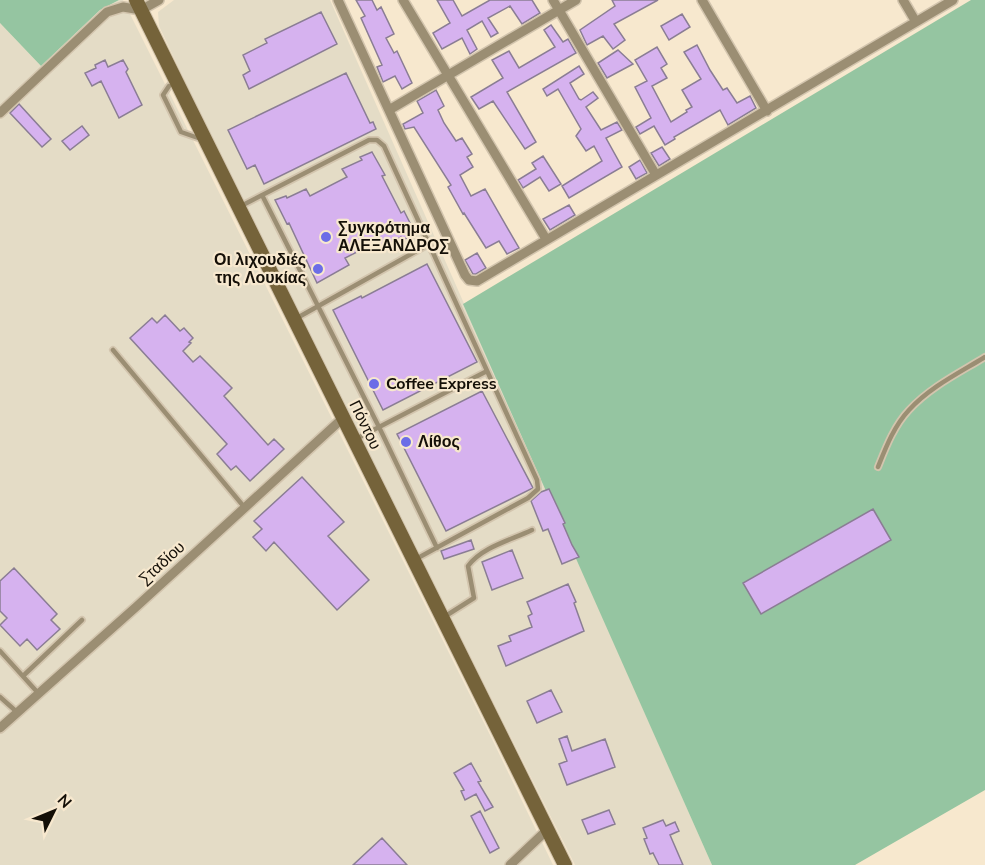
<svg xmlns="http://www.w3.org/2000/svg" width="985" height="865" font-family="'Nunito Sans',sans-serif">
  <style>
    .industrial { fill: #e4dcc6 }
    .green { fill: #95c5a1 }
    .building { fill: #d6b2ef; stroke: #8a7d94; stroke-width: 1.5 }
    .lines { fill: none; stroke-linecap: round; stroke-linejoin: round }
    .lane-casing { stroke: #d3c5ae; stroke-width: 8 }
    .street-casing { stroke: #d3c5ae; stroke-width: 12 }
    .secondary-casing { stroke: #d3c5ae; stroke-width: 16 }
    .lane { stroke: #9b8e73; stroke-width: 4.5 }
    .street { stroke: #9b8e73; stroke-width: 9 }
    .secondary { stroke: #75633a; stroke-width: 14 }
    .poi-dot { fill: #6c6de7; stroke: #f7e8ce; stroke-width: 2 }
    .labels { text-anchor: middle; dominant-baseline: central; stroke-width: 4.5; stroke-linejoin: round; paint-order: stroke }
    .poi-label { font-size: 16px; font-weight: bold; fill: #140f07; stroke: #f7e8ce; text-anchor: start }
    .street-label { font-size: 16px; fill: #140f07; stroke: #f7e8ce }
  </style>
  <rect width="100%" height="100%" fill="#f7e8ce"/>
  <path class="industrial" d="M119,0H123L492,739L553,865H0V23L41,66L100,10Z
    M174,0H330L712,865H575L235,188L159,26L158,12Z"/>
  <path class="green" d="M0,0H119L100,10L41,66L0,23Z
    M971,0H985V790L855,865H712L463,304Z"/>
  <path class="building" d="M356,0H372L377,10L381,7L394,34L386,38L394,53L397,51L412,83L402,89L395,76L383,82L377,67L382,65L361,18L365,16Z
    M437,0H453L462,16L490,0H532L540,13L522,24L510,6L488,18L498,33L491,37L482,21L467,30L477,49L470,54L462,38L442,49L433,33L450,23Z
    M612,0H658L614,24L625,40L613,49L603,36L587,45L580,30L615,6Z
    M321,12L337,44L249,89L243,75L250,71L243,55L267,43L265,39Z
    M682,14L690,27L669,40L661,26Z
    M551,25L563,42L568,39L576,53L507,92L536,142L525,149L493,101L479,109L471,97L503,78L492,60L509,51L519,68L555,47L544,30Z
    M697,45L710,70L723,90L727,88L737,103L750,96L756,108L728,125L720,110L674,137L675,139L665,145L654,126L640,134L636,127L651,118L635,87L647,81L635,60L657,47L667,64L661,68L667,78L652,86L671,122L687,112L686,110L692,107L682,90L701,79L684,52Z
    M618,50L633,64L607,78L598,63Z
    M105,60L108,67L123,60L128,69L126,72L142,105L119,118L101,81L92,86L85,73L96,68L95,65Z
    M579,66L584,74L570,83L579,99L581,100L593,92L598,98L586,107L601,130L617,122L622,130L606,138L622,167L569,198L562,186L602,161L594,146L586,151L576,136L581,129L558,89L547,96L543,89Z
    M346,73L370,123L373,122L376,129L264,184L255,165L247,169L228,130Z
    M436,90L444,106L438,110L444,123L456,141L462,138L472,154L467,157L473,167L460,175L471,196L485,189L519,248L507,254L499,241L486,248L464,213L463,214L448,187L451,185L414,127L405,129L403,124L423,113L417,101Z
    M19,104L51,139L42,147L10,113Z
    M82,126L89,135L70,150L62,141Z
    M662,147L670,159L659,166L651,153Z
    M372,152L385,175L382,176L401,213L404,211L415,233L403,240L401,237L381,249L377,242L345,258L349,265L317,283L289,223L287,224L275,200L286,196L287,198L306,189L310,196L347,177L342,169L362,160L360,157Z
    M543,156L561,184L549,191L540,177L523,188L518,180L536,169L532,163Z
    M640,160L647,173L636,179L629,167Z
    M569,205L575,215L550,230L543,219Z
    M477,253L486,268L476,274H473L465,260Z
    M427,264L477,362L383,410L333,310L361,296L362,298Z
    M165,315L180,331L184,328L193,338L189,342L191,343L183,351L193,362L200,356L232,388L224,396L268,445L274,439L284,449L250,481L236,466L231,470L217,454L227,444L130,338L152,318L157,323Z
    M482,391L533,488L446,531L397,434Z
    M302,477L344,522L328,536L369,580L337,610L274,542L266,551L253,537L262,529L254,521Z
    M549,489L565,523L563,524L572,545L579,557L562,564L548,529L543,531L531,501L541,492Z
    M873,509L891,540L761,614L743,583Z
    M471,540L474,549L444,559L441,551Z
    M512,550L523,578L492,590L482,562Z
    M14,568L57,614L51,620L60,629L37,650L27,639L20,646L0,625L7,618L0,611V581Z
    M568,584L576,602L574,603L584,631L506,666L498,646L511,641L509,636L532,627L528,616L532,614L527,602Z
    M551,690L562,712L537,723L527,701Z
    M567,736L572,751L605,739L615,767L567,785L559,764L567,761L559,739Z
    M471,763L481,781L478,782L493,807L485,811L476,794L465,800L461,791L464,790L454,773Z
    M609,810L615,824L588,834L582,820Z
    M480,811L499,848L490,853L471,816Z
    M663,820L666,826L675,822L679,831L670,835L683,865H659L653,853L650,854L644,839L647,838L643,828Z
    M382,838L407,865H353Z"/>
  <g class="lines">
    <g class="lane-casing">
      <path id="lane" d="M169,86L163,95L181,132L201,139
        M262,195L379,427L437,548
        M241,206L369,140H377L384,146L429,244L297,318
        M113,350L245,508
        M356,439L487,371
        M878,467C886,447 894,426 909,410C930,387 959,373 985,357
        M416,559L528,498L538,489L537,480L429,244
        M444,617L474,598L468,566C482,547 511,540 532,530
        M0,651L39,694
        M23,676L82,620
        M0,697L18,713"/>
    </g>
    <g class="street-casing">
      <path id="street" d="M338,0L465,275L469,280L477,281L953,0
        M403,0L546,239
        M553,0L656,175
        M702,0L767,111
        M903,0L916,22
        M389,110L576,0
        M0,113L107,12L123,7L141,10L159,0
        M0,728L136,607L343,418
        M510,865L547,830"/>
    </g>
    <g class="secondary-casing">
      <path id="secondary" d="M136,0L565,865"/>
    </g>
    <use href="#lane" class="lane"/>
    <use href="#street" class="street"/>
    <use href="#secondary" class="secondary"/>
  </g>
  <g class="poi-dot">
    <circle cx="326" cy="237" r="6"/>
    <circle cx="318" cy="269" r="6"/>
    <circle cx="374" cy="384" r="6"/>
    <circle cx="406" cy="442" r="6"/>
  </g>
  <g class="labels">
    <g class="poi-label">
      <text x="338" y="228">Συγκρότημα<tspan x="338" dy="18">ΑΛΕΞΑΝΔΡΟΣ</tspan></text>
      <text x="306" y="260" text-anchor="end">Οι λιχουδιές<tspan x="306" dy="18">της Λουκίας</tspan></text>
      <text x="386" y="384">Coffee Express</text>
      <text x="418" y="442">Λίθος</text>
    </g>
    <g class="street-label">
      <text transform="translate(365 425) rotate(64)">Πόντου</text>
      <text transform="translate(162 563) rotate(-42)">Σταδίου</text>
    </g>
  </g>
  <g transform="translate(54 811) rotate(47)" stroke="#f7e8ce" stroke-width="4.5" paint-order="stroke">
  <path d="M0-4.5L10 22L0 15L-10 22Z" fill="#140f07"/>
  <text y="-9" font-size="16" font-weight="bold" text-anchor="middle" fill="#140f07">N</text>
  </g>
</svg>
